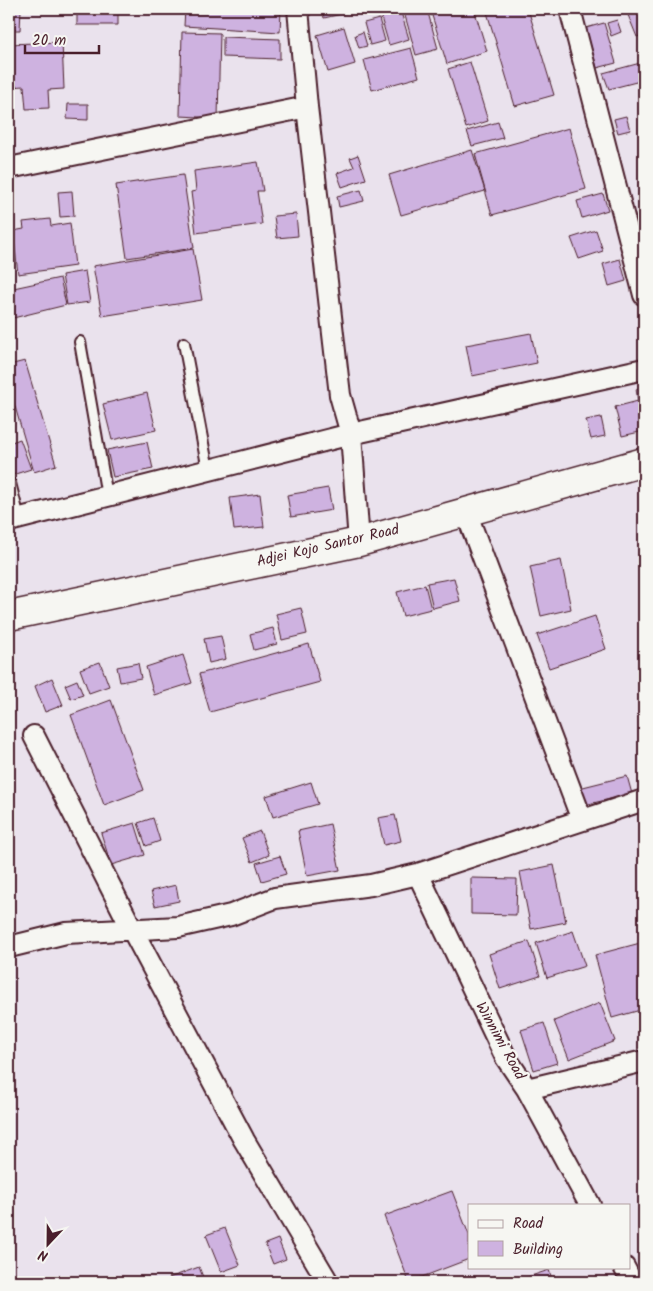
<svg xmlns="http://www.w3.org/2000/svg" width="653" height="1291" font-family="Kalam,sans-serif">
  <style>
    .building { fill: #ceb2e0; stroke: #4a1f2b }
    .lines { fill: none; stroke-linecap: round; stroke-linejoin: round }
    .lane-casing { stroke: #4a1f2b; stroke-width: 14 }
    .street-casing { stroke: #4a1f2b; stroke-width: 24 }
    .secondary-casing { stroke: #4a1f2b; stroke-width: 31 }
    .lane { stroke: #f6f6f2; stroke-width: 10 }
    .street { stroke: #f6f6f2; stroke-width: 20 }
    .secondary { stroke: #f6f6f2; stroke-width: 28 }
    .labels { text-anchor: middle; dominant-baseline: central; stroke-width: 5; stroke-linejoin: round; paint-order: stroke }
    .street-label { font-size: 15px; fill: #4a1f2b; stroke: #f6f6f2 }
  </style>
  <rect width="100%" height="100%" fill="#eae2ed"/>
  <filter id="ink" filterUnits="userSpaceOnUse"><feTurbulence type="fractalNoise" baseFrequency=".02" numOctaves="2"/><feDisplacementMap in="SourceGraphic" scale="10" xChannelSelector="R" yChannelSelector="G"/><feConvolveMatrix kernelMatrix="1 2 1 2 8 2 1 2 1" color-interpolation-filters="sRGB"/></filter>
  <g filter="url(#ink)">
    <path class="building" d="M9,9H21L20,30H9Z
      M77,9H118V25H77Z
      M185,9H281L280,32L184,26Z
      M322,9H345L346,13L324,18Z
      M367,9H395L369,15Z
      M400,9L409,39L389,45L380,14Z
      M417,9H427L438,49L416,55L404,12Z
      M430,9H474L487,51L447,64Z
      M486,9H528L554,95L515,106Z
      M644,9V34L637,37L628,15Z
      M379,19L385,41L370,45L364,23Z
      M617,20L621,32L611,36L607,23Z
      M604,23L616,63L597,68L586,28Z
      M344,27L355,64L328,72L317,35Z
      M182,32L220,33L218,118L180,116Z
      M363,32L367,46L359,48L355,35Z
      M223,37L280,39V59L223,57Z
      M62,42L64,89L48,90L49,108L26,109L24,86L9,87V44Z
      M411,48L419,77L372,90L364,60Z
      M470,62L488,121L466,128L448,69Z
      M644,62V80L609,89L603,73Z
      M68,104H88V120L67,119Z
      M626,116L630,130L618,133L614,119Z
      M498,122L503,138L472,146L467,131Z
      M569,128L586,189L492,215L475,154Z
      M472,150L485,191L401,215L389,175Z
      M358,155L366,179L342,187L337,173L354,167L350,158Z
      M258,162L263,191H257L262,224L196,233L191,192L196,191L194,171Z
      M183,175L194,248L127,258L116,185Z
      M361,190L364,201L339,207L337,196Z
      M72,191L74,216L60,217L58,192Z
      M603,194L608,210L582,218L577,201Z
      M296,214L298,236L277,238L274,216Z
      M50,219L51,226L70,223L75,266L18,274L13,231L24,229L23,222Z
      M596,230L603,251L579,259L571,238Z
      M193,249L202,300L102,316L93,266Z
      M620,259L626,281L609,286L603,264Z
      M85,271L90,302L67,305L62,275Z
      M60,278L66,305L9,319V289Z
      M531,333L537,363L472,376L466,345Z
      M25,361L56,465L34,472L9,386V365Z
      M644,387V431L622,436L615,407L638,401L636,389Z
      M147,393L156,430L112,440L103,404Z
      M601,417L605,436L591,439L586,420Z
      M20,439L31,469L9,476V443Z
      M147,442L153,469L113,477L107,450Z
      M328,488L332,510L291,517L287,495Z
      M260,494L264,527L234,530L230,498Z
      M561,560L571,609L541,616L530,567Z
      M454,578L460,601L433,608L427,583Z
      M425,585L431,609L403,616L397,592Z
      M301,608L307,634L282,640L276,614Z
      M595,616L606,649L549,668L537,635Z
      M273,628L277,644L254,650L250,634Z
      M221,636L226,659L209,663L204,639Z
      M309,644L320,682L210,712L199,674Z
      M183,655L192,683L154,695L146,667Z
      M100,662L109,686L89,693L80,669Z
      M138,663L141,678L120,682L117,667Z
      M52,678L63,705L45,712L35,686Z
      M77,680L83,695L71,699L65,685Z
      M111,700L144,790L104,805L71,715Z
      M627,776L632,794L580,806L575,789Z
      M311,782L318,804L273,817L266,796Z
      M395,815L401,841L384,845L378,818Z
      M153,818L160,841L146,846L138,823Z
      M135,823L145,855L111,865L101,833Z
      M330,824L340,870L307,876L298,831Z
      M260,831L269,855L252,862L242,838Z
      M280,856L286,874L262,881L256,863Z
      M554,865L566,922L531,929L520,872Z
      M471,878L517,879L516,915L471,914Z
      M176,885L179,901L155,906L151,891Z
      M573,931L585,966L547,978L536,943Z
      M529,941L540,976L500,989L489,954Z
      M644,942V1009L612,1018L595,955Z
      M600,1003L615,1041L569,1059L554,1021Z
      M544,1023L557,1063L534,1070L521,1030Z
      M452,1191L469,1235V1259L409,1282L384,1216Z
      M225,1228L240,1265L221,1272L206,1235Z
      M278,1239L286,1259L273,1264L265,1244Z
      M199,1267L205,1282H171L169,1278Z
      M549,1270L553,1282H513Z"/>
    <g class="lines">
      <g class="lane-casing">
        <path id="lane" d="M80,342L107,496
          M184,343L208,470
          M10,483L19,518"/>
      </g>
      <g class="street-casing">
        <path id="street" d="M298,9L307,107L340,395L351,434L359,542
          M570,9L644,295
          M9,168L307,107
          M466,512L582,820
          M9,521L351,434L644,369
          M34,736L133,931L244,1140L328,1282
          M418,874L506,1058L527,1089L590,1205
          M9,947L66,933L178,927L231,915L275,898L371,885L418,874L644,800
          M527,1089L644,1061
          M624,1267L632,1282"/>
      </g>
      <g class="secondary-casing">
        <path id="secondary" d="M9,616L359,542L644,462"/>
      </g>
      <use href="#lane" class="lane"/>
      <use href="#street" class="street"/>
      <use href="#secondary" class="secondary"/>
    </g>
  </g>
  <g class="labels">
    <g class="street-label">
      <text transform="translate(328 546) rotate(-13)">Adjei Kojo Santor Road</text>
      <text transform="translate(500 1041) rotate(61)">Winnimi Road</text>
    </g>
  </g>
  <rect width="653" height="1291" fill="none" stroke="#f6f6f2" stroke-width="30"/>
  <rect x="15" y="15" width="623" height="1261" fill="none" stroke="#4a1f2b" stroke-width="2" filter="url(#ink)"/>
  <rect x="468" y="1204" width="162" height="65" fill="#f6f6f2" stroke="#b1a0a2"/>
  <rect x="478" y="1220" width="25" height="8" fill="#f6f6f2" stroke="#b1a0a2"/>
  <text x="513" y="1228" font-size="15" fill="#4a1f2b">Road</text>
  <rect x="478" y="1241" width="25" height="15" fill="#ceb2e0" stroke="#b1a0a2"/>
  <text x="513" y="1254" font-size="15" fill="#4a1f2b">Building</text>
  <g transform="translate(48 1244) rotate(202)" stroke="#f6f6f2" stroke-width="4" paint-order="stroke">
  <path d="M0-4L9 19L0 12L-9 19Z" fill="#4a1f2b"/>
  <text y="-8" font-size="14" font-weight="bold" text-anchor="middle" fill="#4a1f2b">N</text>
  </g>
  <path d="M25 45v8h74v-8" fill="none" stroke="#4a1f2b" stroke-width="2.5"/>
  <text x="32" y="45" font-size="15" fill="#4a1f2b" stroke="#f6f6f2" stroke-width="4" paint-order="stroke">20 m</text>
</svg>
